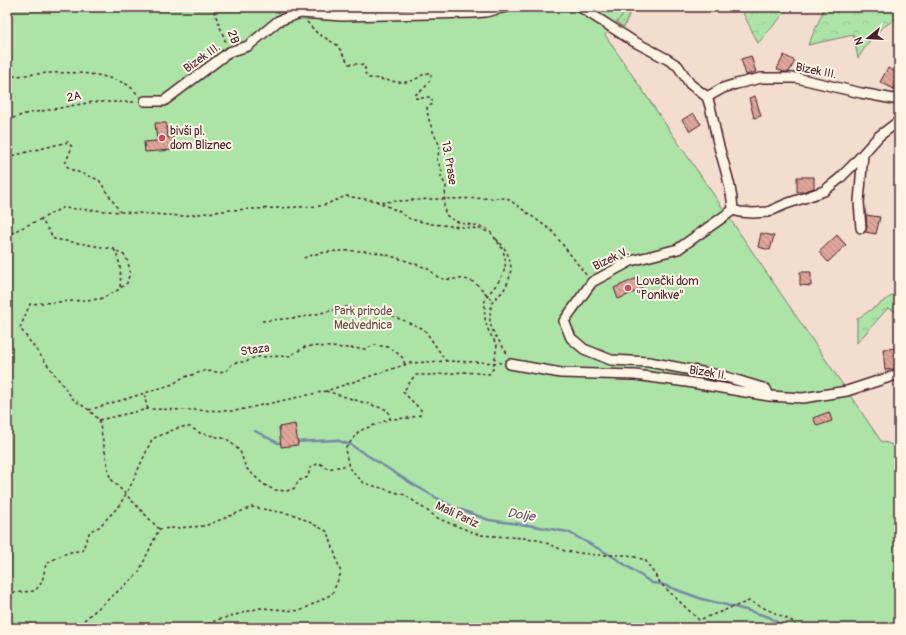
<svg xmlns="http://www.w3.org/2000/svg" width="906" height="635" font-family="Pangolin,sans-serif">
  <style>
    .forest { fill: url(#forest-crowns); stroke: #7b8169 }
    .park { fill: #ace3a7; stroke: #7b8169 }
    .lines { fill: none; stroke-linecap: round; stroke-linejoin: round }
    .stream { stroke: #778aa4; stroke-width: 2.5 }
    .building { fill: url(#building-back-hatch); stroke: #4a1f2b }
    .street-casing { stroke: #4a1f2b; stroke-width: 12 }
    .path { stroke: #4a1f2b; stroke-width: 1.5; stroke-dasharray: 3 3; stroke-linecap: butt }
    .street { stroke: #fcf5e5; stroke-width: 9 }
    .poi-dot { fill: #d1495b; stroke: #fcf5e5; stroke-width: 1.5 }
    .labels { text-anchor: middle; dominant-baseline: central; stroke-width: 4; stroke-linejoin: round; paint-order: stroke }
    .street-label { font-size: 12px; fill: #4a1f2b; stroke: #fcf5e5 }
    .poi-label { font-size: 12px; fill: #4a1f2b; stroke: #fcf5e5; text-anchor: start }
    .park-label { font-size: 12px; fill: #62504a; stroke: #fcf5e5 }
    .water-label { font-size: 13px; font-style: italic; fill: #605468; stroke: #fcf5e5 }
  </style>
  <defs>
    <pattern id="forest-crowns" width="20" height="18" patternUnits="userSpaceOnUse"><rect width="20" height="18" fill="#ace3a7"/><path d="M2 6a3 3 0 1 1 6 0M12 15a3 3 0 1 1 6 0" fill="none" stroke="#96c290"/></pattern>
    <pattern id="building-back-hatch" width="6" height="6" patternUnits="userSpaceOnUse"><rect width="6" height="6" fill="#dfa69a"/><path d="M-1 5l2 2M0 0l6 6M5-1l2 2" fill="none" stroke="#b7877e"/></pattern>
  </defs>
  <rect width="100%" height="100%" fill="#f3ddce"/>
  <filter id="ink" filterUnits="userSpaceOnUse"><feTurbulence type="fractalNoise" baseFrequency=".025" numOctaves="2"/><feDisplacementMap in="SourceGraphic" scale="8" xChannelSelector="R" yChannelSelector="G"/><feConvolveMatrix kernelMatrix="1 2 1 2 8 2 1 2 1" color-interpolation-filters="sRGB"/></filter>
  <g filter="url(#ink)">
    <path class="forest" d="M593,7H632L624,27Z
      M740,7H790L758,43Z
      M824,7H899V16L874,34L858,58L853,35L808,45L822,14Z
      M899,291V313L888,308L857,343V319Z"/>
    <path class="park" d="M7,7H630L605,35L881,441L899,447V628H7Z"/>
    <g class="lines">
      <path class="stream" d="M255,431L278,443H283
        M294,442L336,440L351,445L414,485L451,506L489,520L534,526L568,532L612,556L652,583L661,584L702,599L746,610L769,617L786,628"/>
    </g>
    <path class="building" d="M784,55L795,61L789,72H784L777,69Z
      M751,56L756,72L746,75L741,59Z
      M888,68L899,74V78L894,89L880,82Z
      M755,96L761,116L754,118L749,98Z
      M693,113L701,124L690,131L682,120Z
      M155,123H166L168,138L173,137L174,150L145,152L144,142L157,141Z
      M797,177H814V188L802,192H797Z
      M866,215L880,217L876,234L865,232L867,228Z
      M761,233L774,236L770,250L758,247Z
      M837,235L846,245L828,262L819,252Z
      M800,272H811V286L800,285Z
      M637,278L642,289L618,299L614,288Z
      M897,348L899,368L885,370L883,349Z
      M829,412L832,421L817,426L813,418Z
      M295,424L298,445L281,447L279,427Z"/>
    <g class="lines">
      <g class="street-casing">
        <path id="street" d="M580,7L633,41L667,59L678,66L690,84L707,97L723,88L736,84L761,78H797L861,93L899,100
          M707,97C712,110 713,121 716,134C721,159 732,183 733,210
          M145,101H164L229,52L248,46L278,21L300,13L342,16L473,13L485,12L507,7
          M861,228L859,202L863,154
          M510,364L561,373L635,375L687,382L769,396L803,398L847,391L899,374
          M769,396L766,389L723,376L649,362L611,360L584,349L571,338L564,321L592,282L631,261L678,249L733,210L740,212L753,213L768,212L786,204L824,191L839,179L853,165L879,136L899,121"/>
      </g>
      <path class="path" d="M209,7L214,11L226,43
        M307,22L317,33L337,45L349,64H360L365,66V73L369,78C383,78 398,85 411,81C419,79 423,72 431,73C432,81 423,91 416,94L415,98C421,99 425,97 431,97L433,104L427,107L428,117L434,134L440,146L437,160L442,171L441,177L446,186L444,205L445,214C460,227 468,222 485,228C490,230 494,237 497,241C515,265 501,280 485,298C484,319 484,326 497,345L493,369L489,374L464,372L432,375H415L403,392L421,410L420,415L410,418L390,419
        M7,77C45,73 89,67 126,84C131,86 135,92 139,96
        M7,120L25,114L93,102H137
        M7,157L68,142L72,147L65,164L70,169L99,180L120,212
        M376,201L400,212L410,219L432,224L481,229L488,232
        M7,238L15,231L41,219
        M496,239C512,253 516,272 503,291C501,294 497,296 494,300C490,304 490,315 490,321C491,334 503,344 508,356
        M114,249C121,262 121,273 120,288
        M304,258C319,250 362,249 379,253C395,257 411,262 426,268C432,270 434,276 440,278C452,282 460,275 473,282C482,287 486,295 493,301
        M262,321L303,317L347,307L385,313L424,329L446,361
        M326,391L388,410L390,419L359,431L345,449L349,468L364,483L405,495L439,519L480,535L537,539L565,551L595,555H628L645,560L661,584L699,620L749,601L792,621L797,628
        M148,409L145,399V393L173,384L182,378L204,371L217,372L226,371L233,363L238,362H246L255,357L289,356L305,347L312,346L365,349L375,345L388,347L396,352L403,358L405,365
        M89,410L145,393
        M99,420L148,409L235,411L326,391L410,363L446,361L501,363
        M159,529L110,478L99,420L89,410L73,399L20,328L30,304L100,299L118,290L127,283L130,272L128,262L124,255L114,249L54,239L41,219L62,208L182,216L231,210L322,206L346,196L383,202L432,199L507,198L552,231L587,276
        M159,529L205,526L252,507L296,515L328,532L341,573L332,594L300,611L260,608L217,620L199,628
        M7,593L35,591L42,582L46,564C58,557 69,550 82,551L90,531L99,527L119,506L132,483L152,439L180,427H190L200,433L227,439L240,451L246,468L263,484L274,490L287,491L295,488L298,481L308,477L310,468L319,463L328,469L348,465
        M75,628L138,574L159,529"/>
      <use href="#street" class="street"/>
    </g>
  </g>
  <g class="poi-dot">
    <circle cx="162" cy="138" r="4"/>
    <circle cx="628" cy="288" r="4"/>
  </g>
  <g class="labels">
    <g class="street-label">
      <text transform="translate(233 37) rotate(70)">2B</text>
      <text transform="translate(202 58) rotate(-36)">Bizek III.</text>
      <text transform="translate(816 71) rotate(11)">Bizek III.</text>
      <text transform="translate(74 97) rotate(-10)">2A</text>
      <text transform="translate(449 163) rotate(80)">13. Prase</text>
      <text transform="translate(611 259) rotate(-26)">Bizek V.</text>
      <text transform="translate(255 350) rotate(-8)">Staza</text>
      <text transform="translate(708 373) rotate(9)">Bizek II.</text>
      <text transform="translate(457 515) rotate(25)">Mali Pariz</text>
    </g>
    <g class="poi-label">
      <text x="170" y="131">bivši pl.<tspan x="170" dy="14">dom Bliznec</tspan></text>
      <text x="636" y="281">Lovački dom<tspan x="636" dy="14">"Ponikve"</tspan></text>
    </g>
    <g class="park-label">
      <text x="363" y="311">Park prirode<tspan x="363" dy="14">Medvednica</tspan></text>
    </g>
    <g class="water-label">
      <text transform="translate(521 515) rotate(9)">Dolje</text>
    </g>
  </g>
  <rect width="906" height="635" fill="none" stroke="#fcf5e5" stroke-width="24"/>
  <rect x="12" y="12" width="882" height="611" fill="none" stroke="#4a1f2b" stroke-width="1.5" filter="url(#ink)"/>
  <g transform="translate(868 38) rotate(252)" stroke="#fcf5e5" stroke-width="3" paint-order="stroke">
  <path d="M0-3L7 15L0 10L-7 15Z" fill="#4a1f2b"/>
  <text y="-6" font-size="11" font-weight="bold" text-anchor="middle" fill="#4a1f2b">N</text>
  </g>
</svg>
